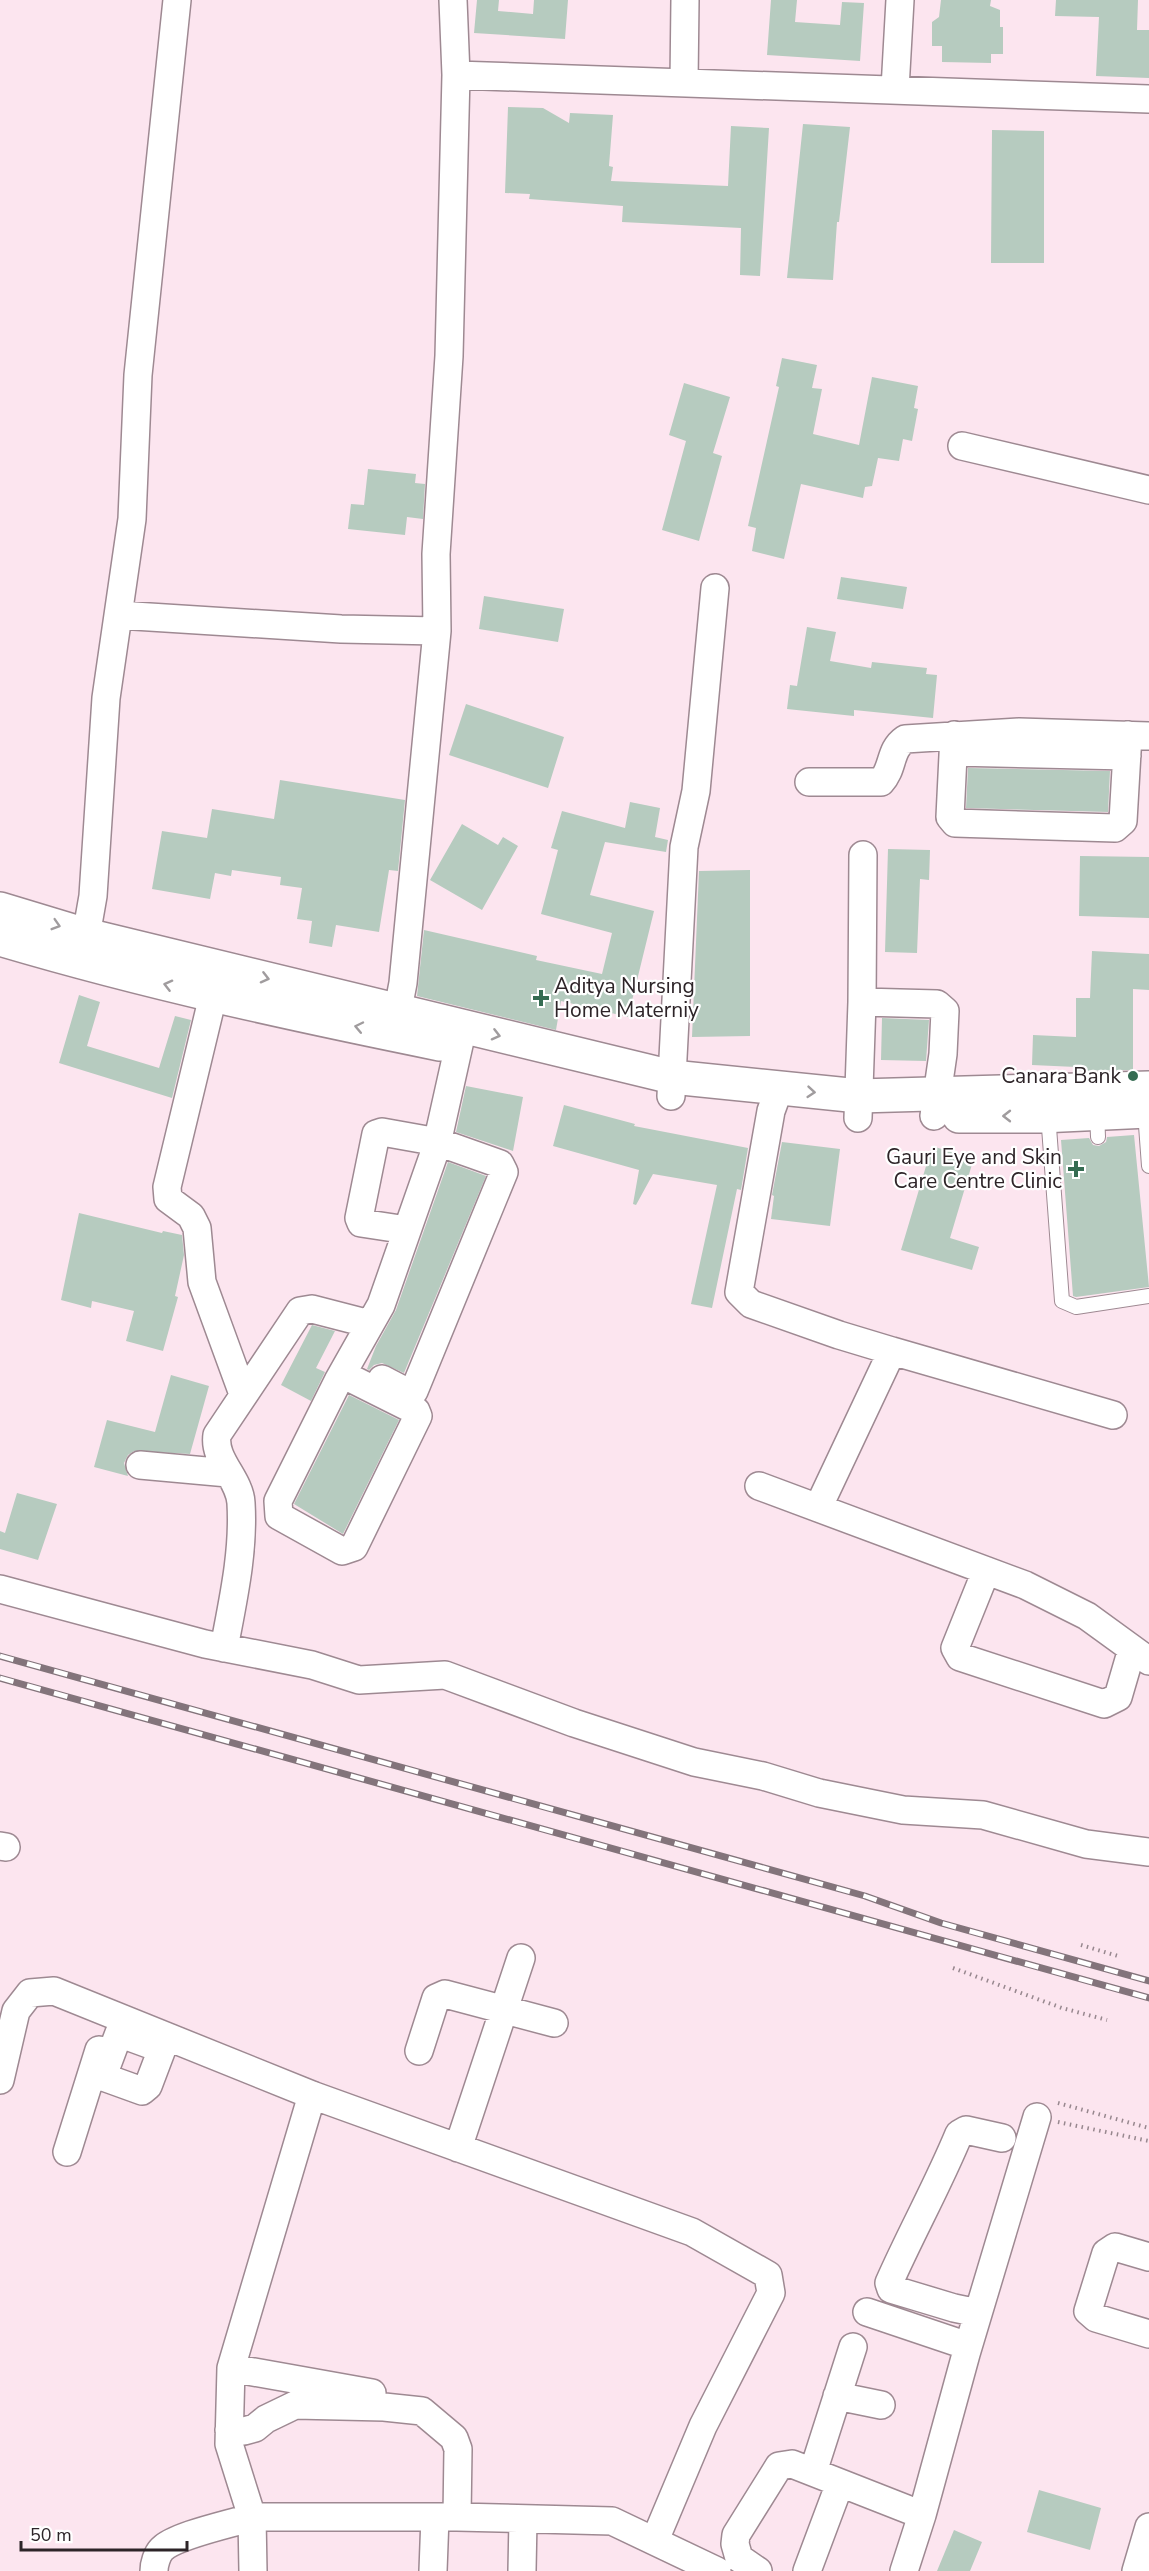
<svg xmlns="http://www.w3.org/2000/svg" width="1149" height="2571" font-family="'Nunito Sans',sans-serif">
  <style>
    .building { fill: #b6cbbf }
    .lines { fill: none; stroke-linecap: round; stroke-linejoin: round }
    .lane-casing { stroke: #9e8992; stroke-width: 16 }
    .street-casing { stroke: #9e8992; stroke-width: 30 }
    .secondary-casing { stroke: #9e8992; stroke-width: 36 }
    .path { stroke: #97878e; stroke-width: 4; stroke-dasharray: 1.5 4.5; stroke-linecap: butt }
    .lane { stroke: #fff; stroke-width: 14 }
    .street { stroke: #fff; stroke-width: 27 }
    .secondary { stroke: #fff; stroke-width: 33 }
    .rail-casing { stroke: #83747b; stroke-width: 7 }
    .rail { stroke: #fff; stroke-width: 4.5; stroke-dasharray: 14; stroke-linecap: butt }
    .oneway { stroke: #a09c9e }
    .poi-dot { fill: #356c52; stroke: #fff; stroke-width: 2 }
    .labels { text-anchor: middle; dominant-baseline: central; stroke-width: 4.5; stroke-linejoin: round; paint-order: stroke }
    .poi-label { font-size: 21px; fill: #2d2428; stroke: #fff; text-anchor: end }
  </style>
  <rect width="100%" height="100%" fill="#fce5ef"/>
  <path class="building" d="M477,0H499L498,11L533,14L534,0H568L565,39L474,33Z
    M771,0H797L795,22L840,25L842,2L864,3L860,61L767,55Z
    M941,0H991L990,6L1000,10V27H1003V54H991V63L942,62V46H932V22L939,17Z
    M1056,0H1138L1137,30H1149V78L1096,76L1099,17L1055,16Z
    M508,107L543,108L569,123L570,113L613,115L609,166L613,167L611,181L728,186L731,126L769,128L760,276L740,275L741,228L622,222L623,206L529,199L530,194L505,193Z
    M803,124L850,127L839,222H837L833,280L787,278Z
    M992,130L1044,131V263H991Z
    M782,358L817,365L812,388L822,389L813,434L859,445L872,377L918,386L914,408L918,409L912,441L903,439L899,461L878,458L872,486L865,487L863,498L801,484L784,559L752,551L756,528L748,526L779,387L776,386Z
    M684,383L730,397L713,453L722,456L699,541L662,530L686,441L669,435Z
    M368,469L416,474L415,483L425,484L423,519L407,517L405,535L348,529L351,504L364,505Z
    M841,577L907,587L903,609L837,599Z
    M484,596L564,609L558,642L479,629Z
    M807,627L836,632L830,661L871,668L872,662L927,668L926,674L937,675L933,718L854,710V716L787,709L790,685L797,686Z
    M466,704L564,737L548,788L449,755Z
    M968,768L1110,771L1108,812L966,808Z
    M280,780L405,800L398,871L389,870L379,932L336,925L332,947L309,943L312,921L297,919L302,888L280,885L281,877L232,870L231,876L215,873L210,899L152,889L162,831L207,838L212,809L274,819Z
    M630,802L660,808L655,837L668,840L666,852L605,842L590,895L654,911L628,1017L561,1001L556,1030L417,996L424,930L537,956L536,960L602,974L612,933L541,914L558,850L551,848L562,811L625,828Z
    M462,824L498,845L503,837L518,846L482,910L430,880Z
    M888,849L930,850L929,880L920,879L917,953L885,952Z
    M1080,856L1149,857V918L1079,916Z
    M750,870V1036L692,1037L699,871Z
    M1092,951L1149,954V990L1133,989V1070L1076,1071V1067L1032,1065L1033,1035L1076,1037V998H1090Z
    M79,995L100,1002L87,1046L159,1068L175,1016L191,1020L172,1098L59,1063Z
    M882,1018L929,1020L926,1061L881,1060Z
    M466,1086L523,1097L513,1151L456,1132Z
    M564,1105L635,1124L634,1126L748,1148L741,1190L737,1189L712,1308L691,1304L717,1185L653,1174L636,1205L633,1204L639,1170L553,1146Z
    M1134,1135L1149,1287L1076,1297L1073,1296L1061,1140L1089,1138L1093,1145L1099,1146L1106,1142L1107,1137Z
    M782,1142L840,1149L830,1226L771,1219L774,1196L772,1195Z
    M932,1146L964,1156L973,1161L950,1238L979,1247L972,1270L901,1250Z
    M448,1162L486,1176L404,1373L382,1363L374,1365L369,1370L367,1369L376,1346L396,1310Z
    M79,1213L162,1233L163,1231L182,1235L184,1255L175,1296L178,1297L163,1351L126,1341L134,1311L92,1301L91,1308L61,1300Z
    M312,1325L335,1331L316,1368L325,1372L311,1401L281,1385Z
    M171,1375L209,1386L190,1454L134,1451L128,1455L124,1463L128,1476L94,1467L107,1420L155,1432Z
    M349,1395L399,1420L343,1534L294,1504Z
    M17,1493L57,1504L38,1560L0,1549V1531L5,1533Z
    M1039,2490L1101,2508L1090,2550L1027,2532Z
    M954,2530L982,2542L970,2571H937Z"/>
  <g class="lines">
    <g class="lane-casing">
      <path id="lane" d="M1097,1112L1098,1137
        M1145,1112L1149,1166
        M1048,1114L1062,1301L1076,1307L1149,1296"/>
    </g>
    <g class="street-casing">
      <path id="street" d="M453,0L456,75L1149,99
        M684,82L685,0
        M895,89L900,0
        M962,446L1149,490
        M118,615L341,629L437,631
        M954,735L950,817L955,823L1115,828L1123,821L1128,735
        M954,752L1127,756
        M809,782H881C894,768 889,750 905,739L1019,732L1149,736
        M83,953L93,896L106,698L132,519L138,375L177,0
        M222,976L213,996L167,1187L168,1199L191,1216L197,1228L202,1282L243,1394
        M862,1002L937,1004L945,1011L943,1054L934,1116
        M394,1030L403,983L437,631L436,554L449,356L456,75
        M779,1089L771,1111L739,1292L751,1304L839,1335L892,1351L818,1508
        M671,1096L684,847L696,791L715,588
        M858,1118L862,1002L863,855
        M892,1351L1113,1415
        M342,1374L416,1411L418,1416L354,1547L342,1551L279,1516L278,1501L338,1381L381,1305L436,1148L463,1027
        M382,1379L407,1392L414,1391L504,1172L500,1164L438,1142L382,1132L376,1134L359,1218L361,1223L407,1230
        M140,1465L228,1473
        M759,1486L1025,1585L1087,1616L1149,1661
        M986,1571L955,1648L960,1657L1104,1704L1118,1697L1132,1649
        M0,1589L205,1644L312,1665L359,1680L445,1675L574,1723L694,1762L763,1776L819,1793L903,1810L983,1815L1086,1844L1149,1852
        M224,1648C233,1600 244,1552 241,1503C240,1479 213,1460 217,1435L300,1311L312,1309L370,1324
        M0,1846L6,1847
        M119,2033L104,2073L106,2078L142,2091L148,2086L162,2049L132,2038
        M419,2051L436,1998L445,1994L554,2023
        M0,2080L16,2011L30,1993L54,1991L312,2095L692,2232L768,2275L771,2293L703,2426L655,2540
        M458,2148L521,1958
        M67,2152L99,2050
        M1149,2257L1115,2247L1106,2253L1088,2311L1096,2318L1149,2334
        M867,2312L968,2346
        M978,2313L954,2308L891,2289L889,2283C911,2233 938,2185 959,2134L966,2130L1002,2138
        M231,2368L372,2393
        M837,2396L881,2405
        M229,2430L244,2431L255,2428L266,2419L295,2405L384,2407L422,2411L454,2438L458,2449L457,2517
        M813,2472L853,2347
        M154,2571C154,2564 157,2554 162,2549C176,2535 231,2524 252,2517L229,2444L231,2368L312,2095
        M253,2571L252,2517H457L612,2521L717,2571
        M433,2571L435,2517
        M522,2571L523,2519
        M758,2571L739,2558L735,2544L736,2535L779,2466L792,2464L922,2515
        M807,2571L840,2483
        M904,2571L922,2515L966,2354L1037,2117
        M1136,2571L1149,2527"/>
    </g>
    <g class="secondary-casing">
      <path id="secondary" d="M0,909L86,935L672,1077L859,1096L1149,1088
        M0,939C145,982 292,1014 440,1044
        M959,1116H1041L1149,1111"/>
    </g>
    <path class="path" d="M1081,1945L1118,1956
      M953,1968L1062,2008L1107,2020
      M1058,2103L1149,2128
      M1058,2122L1149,2141"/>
    <use href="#lane" class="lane"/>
    <use href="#street" class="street"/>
    <use href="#secondary" class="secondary"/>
    <g class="rail-casing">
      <path id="rail" d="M0,1656L865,1896L941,1923L1149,1981
        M0,1678L1149,1998"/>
    </g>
    <use href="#rail" class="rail"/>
  </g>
  <defs><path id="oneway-chevron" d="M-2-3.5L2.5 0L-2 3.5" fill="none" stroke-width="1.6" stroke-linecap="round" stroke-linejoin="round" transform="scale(1.5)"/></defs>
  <g class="oneway">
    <use href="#oneway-chevron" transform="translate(56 925) rotate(17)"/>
    <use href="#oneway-chevron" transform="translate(265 978) rotate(14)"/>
    <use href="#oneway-chevron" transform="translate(168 985) rotate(-166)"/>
    <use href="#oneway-chevron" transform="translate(359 1027) rotate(-168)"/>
    <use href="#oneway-chevron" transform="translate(496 1035) rotate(14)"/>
    <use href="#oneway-chevron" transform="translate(811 1092) rotate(5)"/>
    <use href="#oneway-chevron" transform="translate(1007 1116) rotate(180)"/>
  </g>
  <g class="poi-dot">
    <path d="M538 989h6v6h6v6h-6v6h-6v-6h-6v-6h6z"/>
    <circle cx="1133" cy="1076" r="6"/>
    <path d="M1073 1160h6v6h6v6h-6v6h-6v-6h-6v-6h6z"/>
  </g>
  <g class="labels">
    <g class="poi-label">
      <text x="554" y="986" text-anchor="start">Aditya Nursing<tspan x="554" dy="24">Home Materniy</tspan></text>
      <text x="1121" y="1076">Canara Bank</text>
      <text x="1062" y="1157">Gauri Eye and Skin<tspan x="1062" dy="24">Care Centre Clinic</tspan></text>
    </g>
  </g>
  <path d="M21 2541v9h166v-9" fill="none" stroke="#2d2428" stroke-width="3"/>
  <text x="30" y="2541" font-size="18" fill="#2d2428" stroke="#ffffff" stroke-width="4.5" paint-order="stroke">50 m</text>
</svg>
